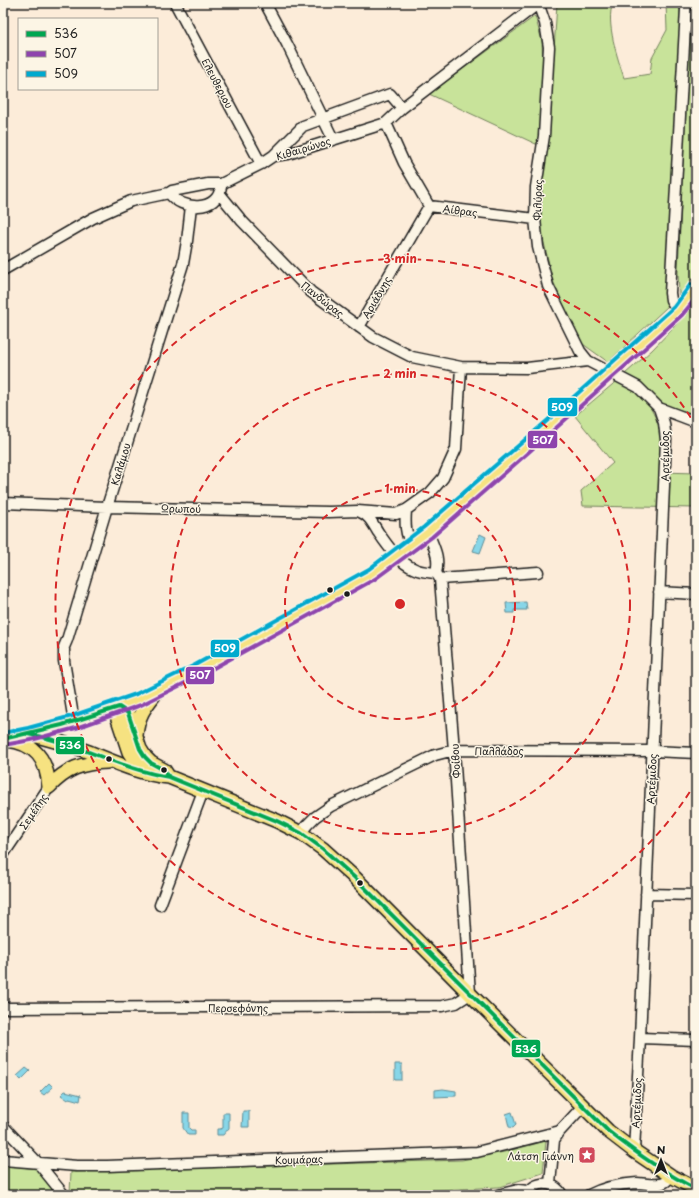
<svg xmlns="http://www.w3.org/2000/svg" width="699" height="1198" font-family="'Playpen Sans',sans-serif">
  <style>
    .green { fill: #c8e39a; stroke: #72805b }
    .water { fill: #88d6e8; stroke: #5d8c96 }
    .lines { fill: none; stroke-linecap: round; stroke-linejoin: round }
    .minor-casing { stroke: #1c1c1c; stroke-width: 13 }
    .major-casing { stroke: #1c1c1c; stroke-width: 16 }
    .minor { stroke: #fcf5e5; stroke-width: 10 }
    .major { stroke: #f6e281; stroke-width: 13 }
    .bus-1-casing { stroke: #fcf5e5; stroke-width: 7 }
    .bus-2-casing { stroke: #fcf5e5; stroke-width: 7 }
    .bus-3-casing { stroke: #fcf5e5; stroke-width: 7 }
    .bus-1 { stroke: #00a651; stroke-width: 4 }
    .bus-2 { stroke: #8e44ad; stroke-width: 4 }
    .bus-3 { stroke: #00a9ce; stroke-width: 4 }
    .ring { fill: none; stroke: #d62828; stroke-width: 2; stroke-dasharray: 7 5 }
    .bus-dot { fill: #1c1c1c; stroke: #fcf5e5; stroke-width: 1.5 }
    .labels { text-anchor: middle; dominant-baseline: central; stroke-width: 3; stroke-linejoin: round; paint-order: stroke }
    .street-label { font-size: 10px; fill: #1c1c1c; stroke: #fcf5e5 }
    .poi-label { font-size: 10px; fill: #1c1c1c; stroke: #fcf5e5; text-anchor: end }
    .centre { fill: #d62828; stroke: #fcf5e5; stroke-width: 2 }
    .ring-label { font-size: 12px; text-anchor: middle; font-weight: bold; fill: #d62828; stroke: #fcf5e5; stroke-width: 3; stroke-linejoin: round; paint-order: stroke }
    .line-badge { stroke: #fcf5e5; stroke-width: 1.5 }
    .badge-label { font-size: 11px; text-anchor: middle; font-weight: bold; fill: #fff }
  </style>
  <rect width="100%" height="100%" fill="#fcecd9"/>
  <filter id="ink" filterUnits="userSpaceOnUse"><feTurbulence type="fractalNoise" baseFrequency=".025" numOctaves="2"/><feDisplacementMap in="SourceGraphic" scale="8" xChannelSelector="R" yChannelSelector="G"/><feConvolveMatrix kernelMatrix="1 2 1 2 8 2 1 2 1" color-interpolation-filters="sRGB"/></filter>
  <g filter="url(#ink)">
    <path class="green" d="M557,3H613C605,22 618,59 624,78L650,74L652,58L667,30L666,3H680V44L665,288L668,306L608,362L580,342L553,281L540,226V190L548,145Z
      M535,16L542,41L543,70L538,145L429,94Z
      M689,28L696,29V274L679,295L678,272Z
      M696,304V415L688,412L657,404L651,409C665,434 662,445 661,472L696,473V508L583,506L581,491L613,463L575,416L625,374L652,350Z
      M546,1141L543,1173L499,1187L462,1189L291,1195H71L70,1193L71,1172L462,1160L504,1152Z
      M3,1165L38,1169L60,1195H3Z"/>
    <path class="water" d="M480,534L486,537L480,553L473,551Z
      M526,602L527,610H514V613H507L506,603Z
      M395,1064H402V1080H395Z
      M26,1068L30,1071L21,1080L17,1076Z
      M49,1083L53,1087L44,1095L40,1092Z
      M443,1089L456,1091V1096L435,1097V1090Z
      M65,1091L81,1095L80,1101L69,1098L68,1100L61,1095Z
      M243,1111H249V1127H242Z
      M512,1112L516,1125L513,1128L509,1127L506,1114Z
      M183,1113H189V1128L191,1130H195V1135H188L183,1128Z
      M223,1113H229V1128L223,1135H217V1129H220L223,1128Z"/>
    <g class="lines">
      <g class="minor-casing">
        <path id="minor" d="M175,3L261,164
          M265,3L287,44L333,139
          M538,3L545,23L549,47L544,136L536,187L535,219L538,247L548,286L580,351L588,361L638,387L659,408L696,422
          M386,123L404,163L429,206L535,219
          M273,156L303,126L390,94L402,108
          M169,193C182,211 217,212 221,187
          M219,193L242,221L311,292L373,337L412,357L461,367L527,368L588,361
          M3,270L93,218L131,201L169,193L172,191L208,184H221L261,164L273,156L288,154L386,123L402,108L539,3
          M678,311L671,300L670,293L686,9L685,3
          M359,327L429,206
          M3,503L107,507L329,512L358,511L396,514L406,510L430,493L443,478L456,449L461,367
          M406,510C405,523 405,534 412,546
          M360,512C369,515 373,524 378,532C387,545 399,563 415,569C421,572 428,572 436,573
          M440,579L538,572
          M659,592L696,594
          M74,722L64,661V647L67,640L107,507L183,264L187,241L191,206
          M301,833L307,825L315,817L331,806L435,755L454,750L653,751L696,753
          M3,855L49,787
          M646,894L696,895
          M160,905L203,791
          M3,1008L442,1006L456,1003L470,994L454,750L440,579L436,573C440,557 434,548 428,532
          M640,1038L696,1040
          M3,1126L39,1164L64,1195
          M634,1151L640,1038L666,440L664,423L659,408
          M3,1160L77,1166H107L477,1152L560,1131L583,1106
          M550,1184L554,1140L560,1131
          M498,1195L518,1190L529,1191
          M527,1195C534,1180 554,1180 562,1195
          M589,1195C604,1187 620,1184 637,1183C645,1183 657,1187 665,1182C667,1181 669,1178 671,1176"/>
      </g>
      <g class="major-casing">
        <path id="major" d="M119,707L128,713L140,749L145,757L151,763L164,770L168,776
          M119,707L117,716L129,752L142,771
          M30,734C47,739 64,743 81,749C110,760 138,774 169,777L277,821L301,833L323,849L354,877L470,994L608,1131L634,1151L671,1176L696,1189
          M136,735C138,716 144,708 155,694
          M3,739L29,734L74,722L138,700L198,670L372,574L428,532L552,424L678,311L696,288
          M7,740C36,743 47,760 49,787
          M49,787C67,768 82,763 107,762"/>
      </g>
      <use href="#minor" class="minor"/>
      <use href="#major" class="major"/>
      <g class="bus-1-casing">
        <path id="bus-1" d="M27,734C76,742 120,769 169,777
          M3,739L62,725L119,707L128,713L140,749L145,757L151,763L164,770L169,777L277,821L301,833L323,849L354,877L608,1131C636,1153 664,1173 696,1189"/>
      </g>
      <g class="bus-2-casing">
        <path id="bus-2" d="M4,745L31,740L76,728L141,705L201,675L375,579L432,537L556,428L682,315L696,298"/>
      </g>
      <g class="bus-3-casing">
        <path id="bus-3" d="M3,733L28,728L72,716L136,694L195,665L369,569L424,527L548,420L674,307L691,284"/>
      </g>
      <use href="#bus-1" class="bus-1"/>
      <use href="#bus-2" class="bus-2"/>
      <use href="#bus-3" class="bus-3"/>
    </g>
  </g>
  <g class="ring">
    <circle cx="400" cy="604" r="115"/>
    <circle cx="400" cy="604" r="230"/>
    <path d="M696 782A345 345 0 1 1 696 426"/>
  </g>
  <defs>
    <g id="sight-square" transform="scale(0.9)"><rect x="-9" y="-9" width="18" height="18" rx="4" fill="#d1495b" stroke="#fcf5e5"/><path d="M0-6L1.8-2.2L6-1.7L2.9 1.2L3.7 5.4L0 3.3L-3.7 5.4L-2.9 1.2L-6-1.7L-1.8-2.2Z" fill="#fff"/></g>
  </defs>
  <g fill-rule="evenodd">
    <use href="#sight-square" x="587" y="1155"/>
  </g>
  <g class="bus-dot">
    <circle cx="330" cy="590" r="3.5"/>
    <circle cx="347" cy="594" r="3.5"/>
    <circle cx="109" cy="759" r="3.5"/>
    <circle cx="164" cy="770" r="3.5"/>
    <circle cx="360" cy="883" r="3.5"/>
  </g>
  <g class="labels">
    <g class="street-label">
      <text transform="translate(218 83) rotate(62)">Ελευθεριου</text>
      <text transform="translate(303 148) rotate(-17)">Κιθαιρώνος</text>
      <text transform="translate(537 200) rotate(-88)">Φιλύρας</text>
      <text transform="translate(460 210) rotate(7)">Αίθρας</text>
      <text transform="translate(376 297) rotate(-60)">Αριάδνης</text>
      <text transform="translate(323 299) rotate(38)">Πανδώρας</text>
      <text transform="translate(664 456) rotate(-90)">Αρτέμιδος</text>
      <text transform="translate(120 464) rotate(-73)">Καλάμου</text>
      <text transform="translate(181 508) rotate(1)">Ωρωπού</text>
      <text x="499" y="750">Παλλάδος</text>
      <text transform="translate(455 761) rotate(-94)">Φοίβου</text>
      <text transform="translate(651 779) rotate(-87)">Αρτέμιδος</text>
      <text transform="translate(33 811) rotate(-56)">Σεμέλης</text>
      <text x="238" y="1007">Περσεφόνης</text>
      <text transform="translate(636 1103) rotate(-87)">Αρτέμιδος</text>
      <text transform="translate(299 1159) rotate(-2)">Κουμάρας</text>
    </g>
    <g class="poi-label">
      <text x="574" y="1155">Λάτση Γιάννη</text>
    </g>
  </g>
  <circle cx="400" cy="604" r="6" class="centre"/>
  <g class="ring-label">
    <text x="400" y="263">3 min</text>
    <text x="400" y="378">2 min</text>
    <text x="400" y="493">1 min</text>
  </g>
  <g class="line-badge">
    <rect x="547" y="397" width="31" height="20" rx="4" fill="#00a9ce"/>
    <rect x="527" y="430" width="31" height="19" rx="4" fill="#8e44ad"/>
    <rect x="210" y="639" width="30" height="19" rx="4" fill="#00a9ce"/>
    <rect x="185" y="666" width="30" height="19" rx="4" fill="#8e44ad"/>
    <rect x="55" y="736" width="30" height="19" rx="4" fill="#00a651"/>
    <rect x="511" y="1039" width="30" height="19" rx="4" fill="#00a651"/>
  </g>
  <g class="badge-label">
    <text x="562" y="411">509</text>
    <text x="543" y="444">507</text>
    <text x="225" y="652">509</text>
    <text x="200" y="679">507</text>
    <text x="70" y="749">536</text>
    <text x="526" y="1053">536</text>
  </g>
  <rect width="699" height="1198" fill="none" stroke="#fcf5e5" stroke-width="16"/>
  <rect x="8" y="8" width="683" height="1182" fill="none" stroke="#1c1c1c" stroke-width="1.5" filter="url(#ink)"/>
  <rect x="18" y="18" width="140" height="72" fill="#fcf5e5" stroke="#a29e95"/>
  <rect x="26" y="31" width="20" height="6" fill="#00a651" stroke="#a29e95"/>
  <text x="54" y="38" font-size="12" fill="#1c1c1c">536</text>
  <rect x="26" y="51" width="20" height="6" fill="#8e44ad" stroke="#a29e95"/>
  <text x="54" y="58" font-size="12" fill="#1c1c1c">507</text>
  <rect x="26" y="71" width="20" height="6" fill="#00a9ce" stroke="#a29e95"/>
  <text x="54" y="78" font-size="12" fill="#1c1c1c">509</text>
  <g transform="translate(661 1160)" stroke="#fcf5e5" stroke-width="3" paint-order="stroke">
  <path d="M0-3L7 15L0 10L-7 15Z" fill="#1c1c1c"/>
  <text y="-6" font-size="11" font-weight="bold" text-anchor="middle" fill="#1c1c1c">N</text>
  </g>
</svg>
